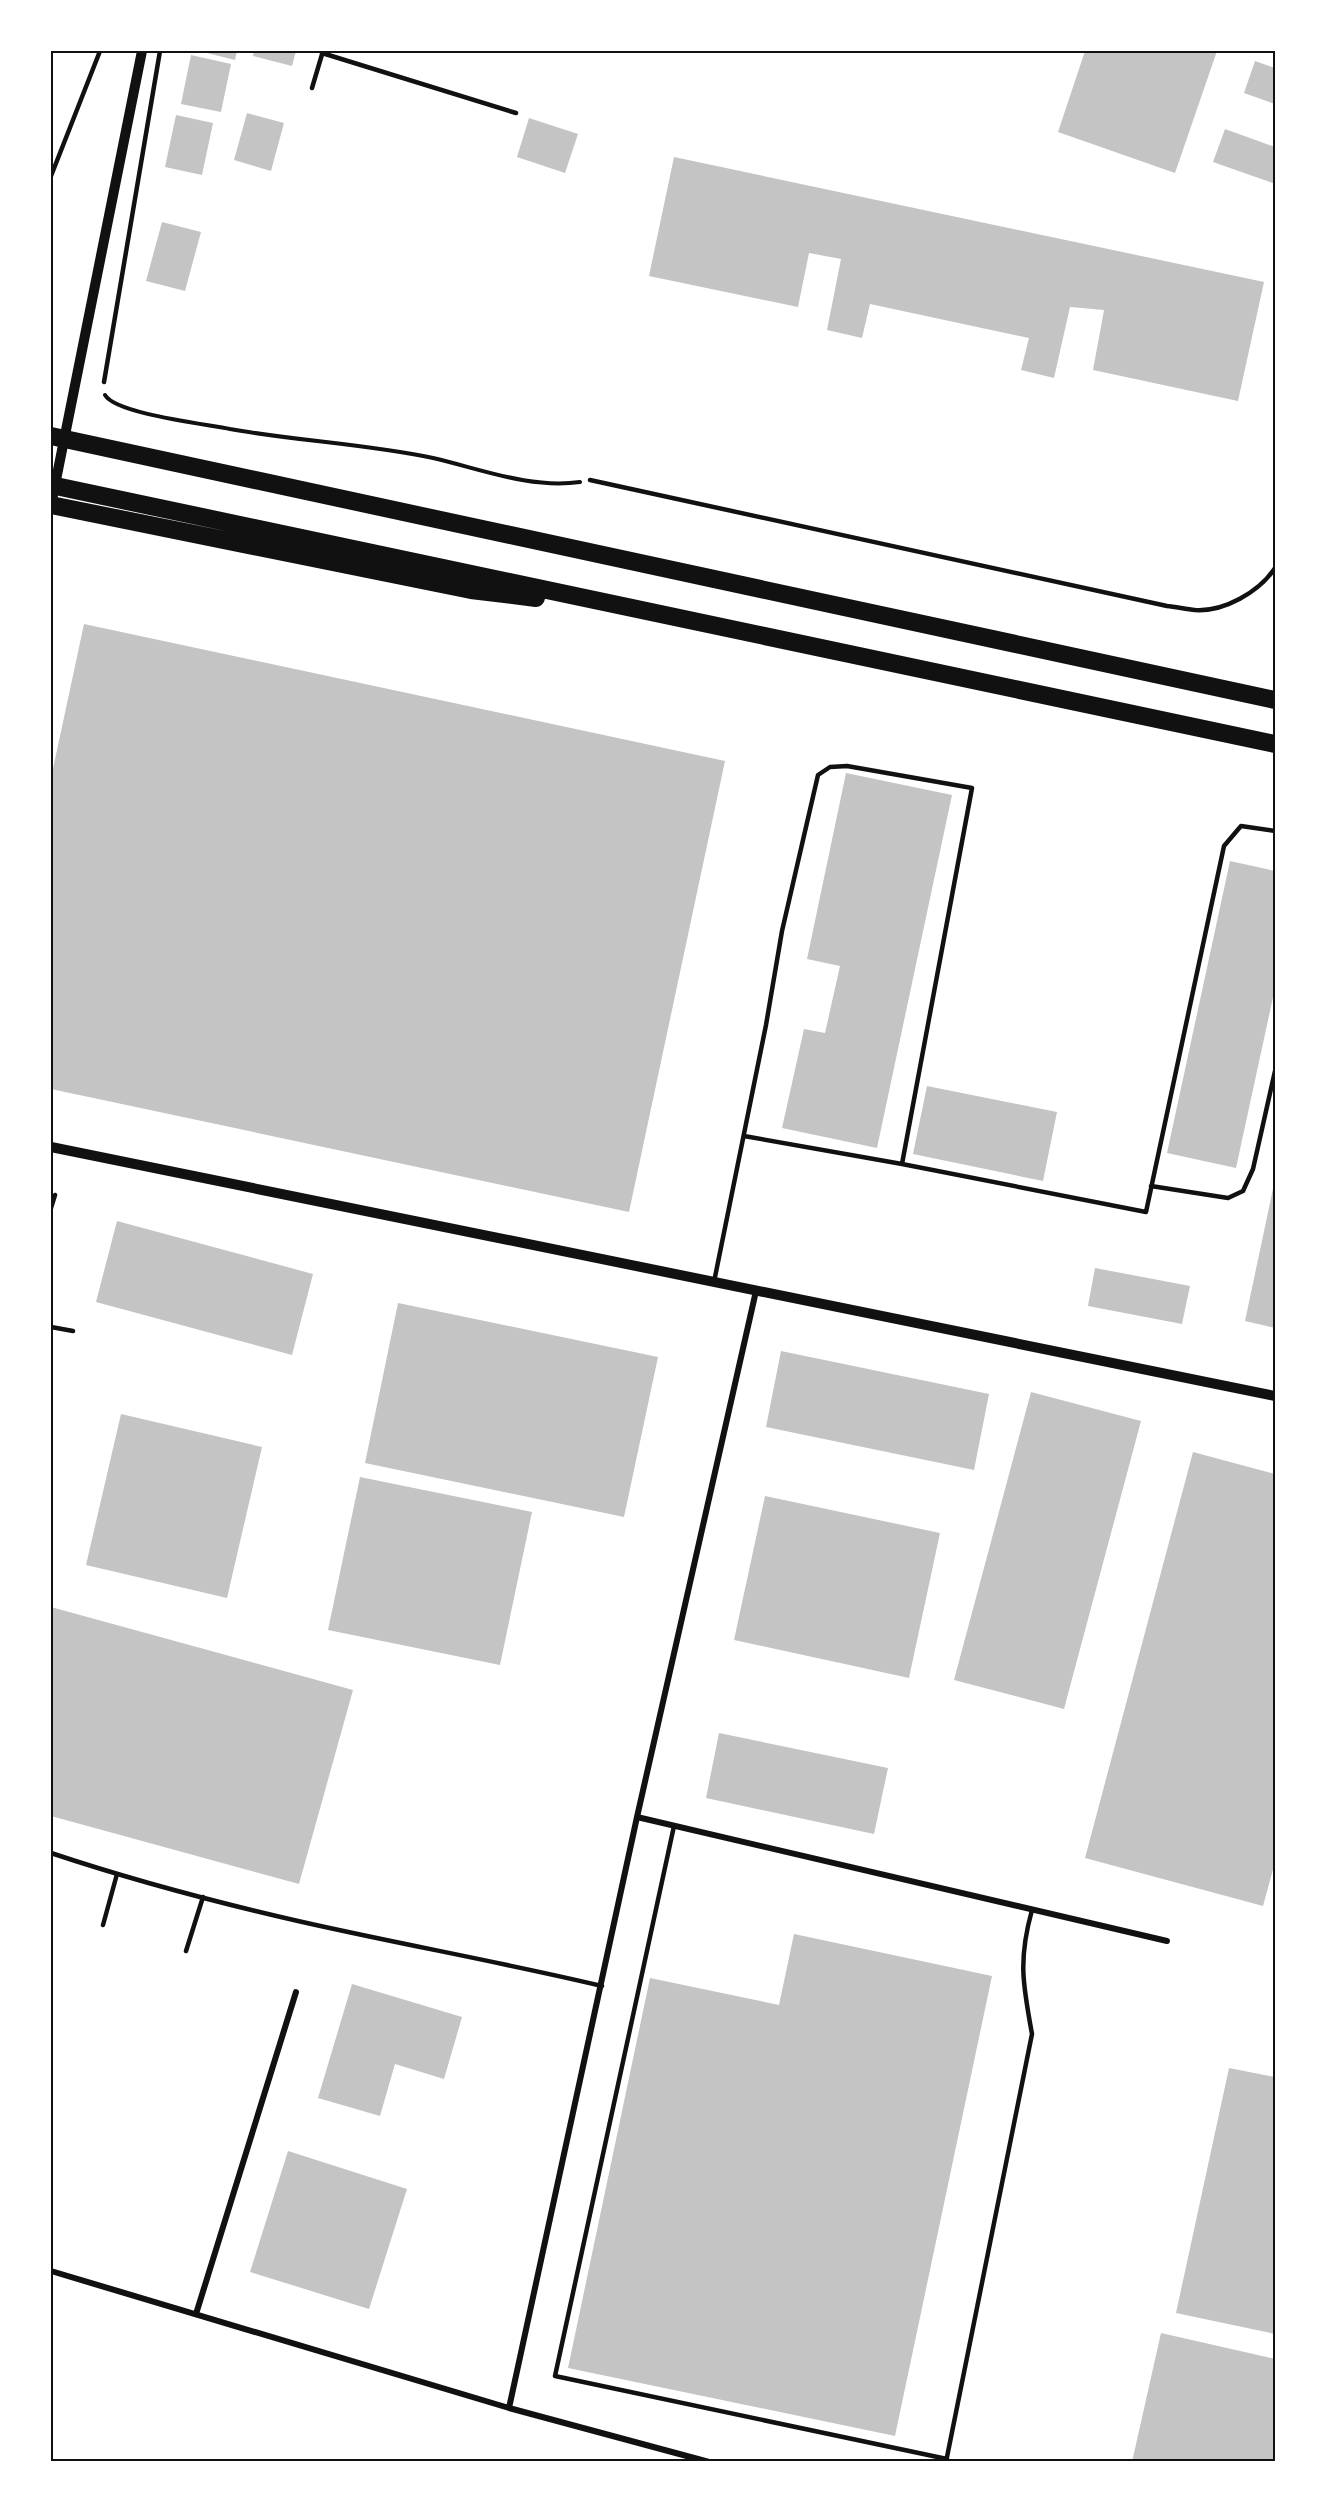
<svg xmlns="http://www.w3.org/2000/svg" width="1326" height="2513" font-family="Jost,sans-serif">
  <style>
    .building { fill: #c4c4c4 }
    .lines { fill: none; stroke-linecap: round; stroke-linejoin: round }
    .path { stroke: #111; stroke-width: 4 }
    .service { stroke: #111; stroke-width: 4.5 }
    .minor { stroke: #111; stroke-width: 6 }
    .tertiary { stroke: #111; stroke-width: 10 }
    .motorway { stroke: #111; stroke-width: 18 }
    .neatline { fill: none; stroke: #111; stroke-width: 2 }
  </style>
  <rect width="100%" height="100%" fill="#fff"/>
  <path class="building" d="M199,51H237L235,60Z
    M254,51H296L292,66L253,56Z
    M1085,51H1217L1175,173L1058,132Z
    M191,55L231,64L221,112L181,104Z
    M1255,61L1275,68V104L1244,93Z
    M247,113L284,123L271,171L234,160Z
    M176,115L213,123L202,175L165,167Z
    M529,118L578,134L565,173L517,157Z
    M1225,129L1275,147V176L1273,183L1213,162Z
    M674,157L1264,282L1238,401L1093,370L1104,310L1070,307L1054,378L1021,370L1029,338L870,304L862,338L827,330L841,259L809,253L798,307L649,276Z
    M162,222L201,232L185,291L146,281Z
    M84,624L725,761L629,1212L51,1089V778Z
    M846,773L952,795L877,1148L782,1128L804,1029L825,1033L840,966L807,959Z
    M1230,861L1275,871V988L1236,1168L1167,1153Z
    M927,1086L1057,1112L1043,1181L913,1154Z
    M1274,1184H1275V1328L1245,1321Z
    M117,1221L313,1274L292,1355L96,1302Z
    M1095,1268L1190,1286L1182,1324L1088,1306Z
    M398,1303L658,1357L624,1517L365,1463Z
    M781,1351L989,1394L974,1470L766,1427Z
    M1031,1392L1141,1421L1064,1709L954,1680Z
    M121,1414L262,1447L227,1598L86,1565Z
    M1193,1452L1275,1474V1862L1263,1906L1085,1858Z
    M360,1477L532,1512L500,1665L328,1630Z
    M765,1496L940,1533L909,1678L734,1640Z
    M51,1607L353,1690L299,1884L51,1816Z
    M719,1733L888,1768L874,1834L706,1798Z
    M794,1934L992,1976L895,2436L568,2368L650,1978L779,2005Z
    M352,1984L462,2017L444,2079L395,2064L380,2116L318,2098Z
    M1229,2068L1275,2077V2334L1176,2313Z
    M288,2151L407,2189L369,2309L250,2272Z
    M1161,2333L1275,2359V2462H1132Z"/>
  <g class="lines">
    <path class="path" d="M105,395C116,414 206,424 230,429C297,441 366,444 433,458C481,469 530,489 580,482"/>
    <path class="service" d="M322,53L516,113
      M312,88L323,51
      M51,176L100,51
      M104,382L160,51
      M590,480L1167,606C1176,607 1186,609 1195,610C1224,612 1259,592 1275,568
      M744,1136L902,1164
      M1151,1186L1228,1198L1243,1191L1253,1169L1275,1071
      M51,1208L55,1195
      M714,1282L766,1025L782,931L818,775L830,767L847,766L972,788L902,1164L1146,1212L1224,846L1241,826L1275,831
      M51,1327L73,1331
      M674,1826L555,2376L947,2459
      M51,1853C132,1880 215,1902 298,1921C399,1944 501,1962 602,1986
      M103,1925L117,1874
      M186,1951L203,1897
      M946,2462L1032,2034C1023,1985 1018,1960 1032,1910"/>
    <path class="minor" d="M637,1817L1167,1941
      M51,2271L509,2408L709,2462
      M196,2314L296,1992
      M509,2408L637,1817L756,1291"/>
    <path class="tertiary" d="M51,505L142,51
      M51,1147L1275,1396"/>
    <path class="motorway" d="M51,436L1275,700
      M51,485L1275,744
      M51,505L471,590L536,598"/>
  </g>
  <rect width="1326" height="2513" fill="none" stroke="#ffffff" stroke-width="105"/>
  <rect x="52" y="52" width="1222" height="2408" class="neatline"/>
</svg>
